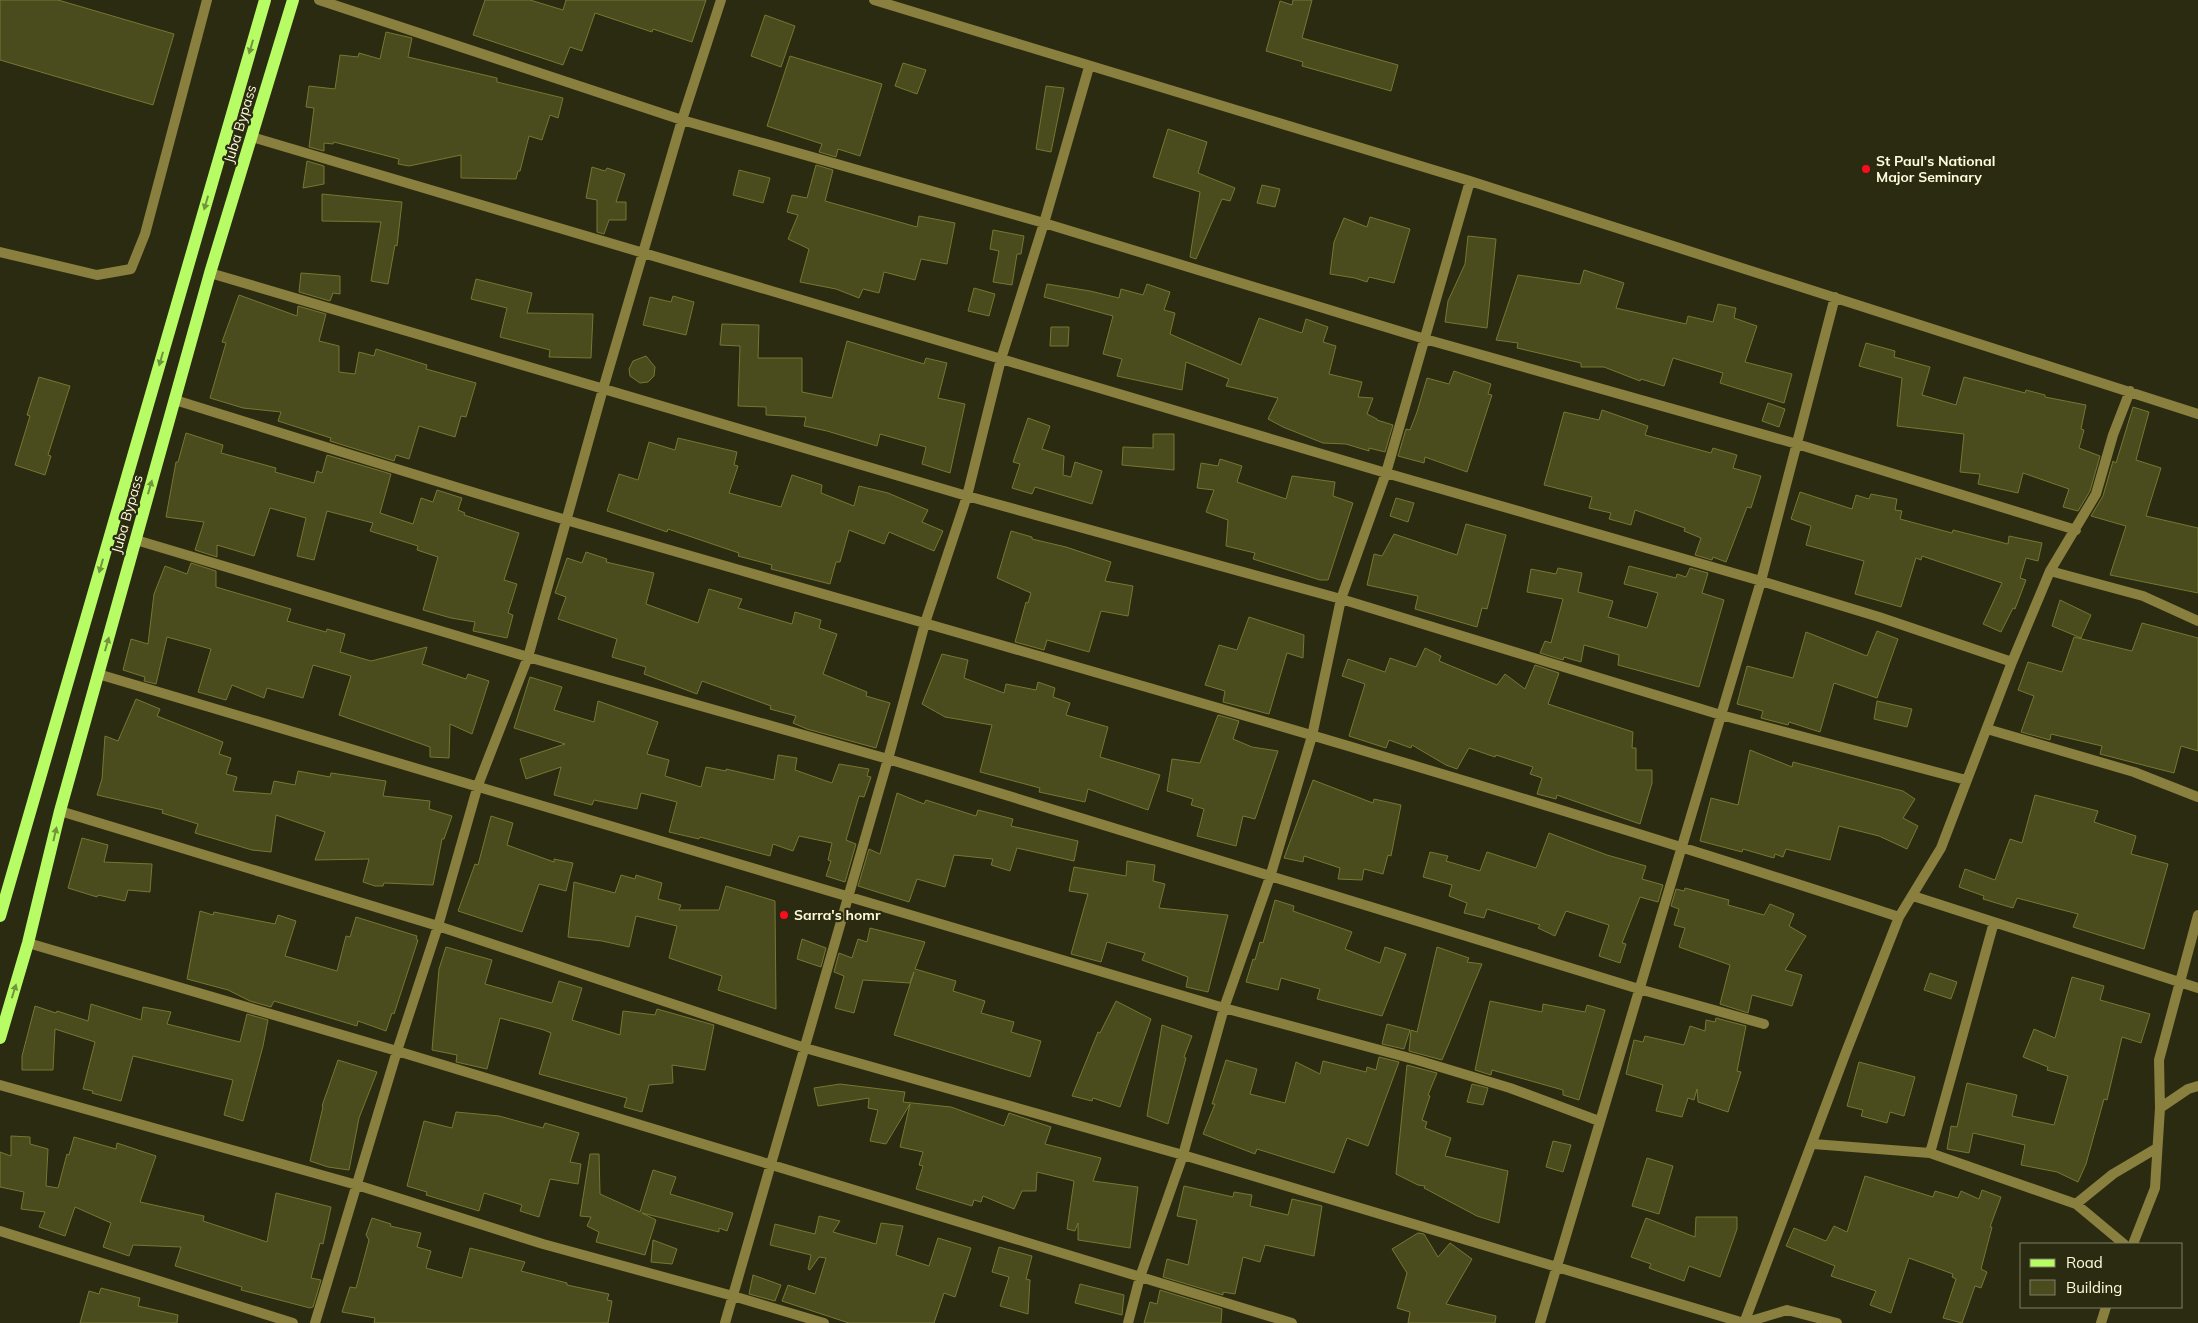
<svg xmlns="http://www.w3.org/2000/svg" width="2198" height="1323" font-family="Mulish,sans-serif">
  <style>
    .building { fill: #4a4c1e; stroke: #767730 }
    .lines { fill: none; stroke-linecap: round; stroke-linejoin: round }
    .lane { stroke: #897f3e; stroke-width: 10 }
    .street { stroke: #897f3e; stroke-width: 10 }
    .primary { stroke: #b8fc65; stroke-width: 12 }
    .oneway { fill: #72943c }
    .poi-dot { fill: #fb0c1e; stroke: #2b2b12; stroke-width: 2 }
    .labels { text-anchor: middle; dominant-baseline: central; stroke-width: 4.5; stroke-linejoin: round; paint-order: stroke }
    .street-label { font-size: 14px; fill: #fefcdc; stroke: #2b2b12 }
    .poi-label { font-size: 14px; font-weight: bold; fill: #fefcdc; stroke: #2b2b12; text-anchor: start }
  </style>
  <rect width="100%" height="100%" fill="#2b2b12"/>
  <path class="building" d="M0,0H58L174,34L153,105L0,60Z
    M485,0H530L563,10L566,0H706L692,42L653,29L652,32L595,13L582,51L570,47L563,65L473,35Z
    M1293,0H1312L1302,38L1398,65L1391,91L1302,66L1303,62L1266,51L1280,1L1292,5Z
    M765,15L795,26L781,67L751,56Z
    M386,32L412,38L408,57L497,78V82L563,98L558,118L550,115L542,140L529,136L520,171H518L516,179L461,178V155L409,166L398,164L399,159L334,142L333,144L324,143V151L309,147L314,108L306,107L309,86L335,89L340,55L358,57L359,53L380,59Z
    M790,56L882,84L860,156L838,149L836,157L819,152L822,144L767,126Z
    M903,63L926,70L917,94L895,86Z
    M1046,86L1064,88L1051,152L1036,149Z
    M1168,129L1207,142L1198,173L1235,188L1230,201L1222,199L1196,259L1190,257L1200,192L1153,177Z
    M307,161L324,166V184L303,188Z
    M816,165L833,170L825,201L917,227L919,216L955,223L947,264L921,259L915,280L884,272L879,293L863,289L859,298L836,289L800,282L809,249L788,239L798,215L787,212L792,195L807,198Z
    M592,167L605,171L607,168L625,174L616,202H626V220H609L604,234L597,232V200L586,198Z
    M739,170L770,178L763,203L733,195Z
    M1262,185L1280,189L1275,207L1257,203Z
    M322,194L402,202L397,246L395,245L388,284L371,281L381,222L322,221Z
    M1370,217L1410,229L1394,283L1369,277L1367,282L1355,278L1330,274L1334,242L1344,218L1367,227Z
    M993,230L1024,236L1021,254H1017L1012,285L993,282L999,251L990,249Z
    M1468,236L1496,239L1487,328L1445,322L1448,301L1465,264Z
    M1584,270L1624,283L1616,308L1686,324L1688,316L1713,322L1718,304L1736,308L1734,318L1757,326L1745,362L1792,374L1784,403L1720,383L1723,373L1673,358L1664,386L1641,379L1640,381L1604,367H1581V363L1517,348L1518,343L1496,340L1518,275L1580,284Z
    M301,273L340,276V294L333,293L330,301L299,292Z
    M476,279L532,293L527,313L593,314L591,358L549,357L550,350L500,337L507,308L471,299Z
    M1047,284L1090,291L1119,298L1121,289L1143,295L1147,284L1170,292L1164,310L1175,313L1170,334L1241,365L1259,318L1302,333L1306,319L1328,327L1323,342L1336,346L1329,374L1362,382L1358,397L1373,398L1367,414L1377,419V420L1393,425L1385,452L1369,448V451L1346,444L1323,443L1283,427L1268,419L1278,398L1226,386L1229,379L1186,362L1182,390L1117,376L1122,359L1103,354L1113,316L1044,297Z
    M974,288L995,294L989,316L968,311Z
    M239,295L297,316L298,306L326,314L319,341L339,346V372L355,374L359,352L374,356L376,349L427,365L426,369L476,383L466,417L461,416L455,437L419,426L409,459L396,455L394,461L330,441L331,438L278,421L281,412L243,408L210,398L226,343L222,342Z
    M673,296L694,302L686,335L643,325L650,297L671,302Z
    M722,324L759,325L758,358H802V392L832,398L847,341L924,364L926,358L947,363L938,398L965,404L950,473L922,464L926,447L880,434L877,446L827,431L804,426L806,417L766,415V407L738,406L740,346L720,345Z
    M1051,327H1069L1068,346H1050Z
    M1866,343L1895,351L1894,357L1930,367L1922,395L1956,405L1964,377L2014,390L2025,393L2026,390L2045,395V397L2086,405L2081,429L2084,430L2079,448L2100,456L2090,491L2078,511L2063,507L2069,489L2023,473L2018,493L1978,484L1980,474L1960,472L1964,434L1897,426L1902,378L1859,366Z
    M646,356L655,367L654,376L648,382L640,383L630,376L629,369L633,361Z
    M1454,371L1491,384L1488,394L1492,395L1467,472L1425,457L1424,463L1398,456L1406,429L1410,430L1417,412L1427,378L1449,384Z
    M39,377L70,386L48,455L51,456L45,475L15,465L30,416L27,415Z
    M1768,403L1785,409L1779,427L1762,421Z
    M2133,407L2149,412L2136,460L2161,468L2146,516L2198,528V593L2110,575L2126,526L2091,516L2103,496L2113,461L2116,463Z
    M1602,410L1648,426L1645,435L1711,453L1713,448L1737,455L1733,468L1761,476L1751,508L1747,507L1726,562L1713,557L1712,560L1695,555L1701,538L1684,531L1685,528L1635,510L1631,525L1609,519L1611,513L1589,508L1592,497L1544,485L1564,412L1599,420Z
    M1028,418L1050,426L1042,449L1064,456L1063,475L1071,477L1075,462L1102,471L1092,504L1035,487L1032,494L1012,488L1020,464L1013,462Z
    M186,433L223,445L221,453L276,468L275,472L314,483L317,471L322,473L327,455L391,474L380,513L413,524L421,498L433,502L437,490L462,498L458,510L465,513L464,515L519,533L504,580L517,584L508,613L513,615L507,638L473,631L475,622L451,618L423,610L438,557L417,550L418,546L370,531L373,523L327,511L314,560L297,556L306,518L270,508L254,556L217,545V557L195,550L204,522L166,517L176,462H178Z
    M1153,434H1174V470L1122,465L1123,447L1153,448Z
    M678,438L737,452L734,465L738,466L729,493L781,507L792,475L822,485L821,493L854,506L859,486L888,493L928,510L922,522L943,531L934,551L889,532L884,544L849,530L840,562H836L830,584L771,569L772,565L738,556L739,553L668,529L667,532L607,511L619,474L638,480L649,442L675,450Z
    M1220,459L1242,466L1237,482L1286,499L1292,476L1335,482L1333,496L1353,503L1328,580H1320L1253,559L1255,553L1226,546L1228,520L1206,512L1214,490L1197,488L1201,463L1218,466Z
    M1800,492L1852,509L1856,495L1869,499L1871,494L1897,499L1895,510L1902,511L1900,519L1952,533L1953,530L2008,544L2009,536L2042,543L2038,561L2026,558L2020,578L2026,580L2015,609L2013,608L2001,632L1983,624L2002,583L1922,556L1921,560L1916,558L1901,607L1855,594L1864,561L1806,545L1811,526L1791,519Z
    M1396,498L1414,503L1408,522L1390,516Z
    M1466,524L1506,535L1487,609L1482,608L1477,627L1415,609L1418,596L1367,585L1374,554L1382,556L1394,534L1457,555Z
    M1011,531L1032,537V539L1066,547L1111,562L1105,581L1133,586L1128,616L1101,611L1089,652L1047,640L1044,650L1015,642L1026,602L1028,603L1031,593L997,578Z
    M586,552L607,559L606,562L654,573L646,604L698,623L709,589L742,599L738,608L792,624L795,612L821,620L819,628L837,634L823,674L867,692L866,696L890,703L876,748L807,729L793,723L796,716L770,709L771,706L702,681L697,694L644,674L646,667L612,657L617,639L558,619L566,597L555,593L567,558L582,563Z
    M191,563L216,571V587L291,609L287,621L326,632L327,629L345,634L340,652L371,661L427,647L422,664L466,679L468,674L489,681L472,734L450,724L449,758L430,757V747L339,715L351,676L313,665L303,698L267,688L264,698L232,685L226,700L198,692L211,649L167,637L156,684L144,681L145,677L123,670L131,639L148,644L154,594L165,566L187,574Z
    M1629,566L1676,578L1677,574L1686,577L1690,568L1708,573L1702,593L1724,600L1699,687L1618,665L1619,655L1584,645L1581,662L1564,657L1563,660L1540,653L1545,641L1551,643L1563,599L1527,592L1531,569L1556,574L1558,568L1582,573L1578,592L1613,601L1608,617L1647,628L1658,593L1624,584Z
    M2060,600L2091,615L2081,638L2052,626Z
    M1249,617L1304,635L1303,658L1287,653L1269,714L1223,702L1225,691L1205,685L1219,645L1237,650Z
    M2142,623L2198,638V751L2181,746L2174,773L2100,754L2102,746L2051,734L2050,740L2021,732L2034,696L2018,690L2028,662L2062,672L2074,637L2132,651Z
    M1877,631L1898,639L1877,698L1834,683L1820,732L1789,722L1788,725L1761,718L1763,711L1737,704L1747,666L1793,678L1806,632L1867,656Z
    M1425,648L1441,656L1439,661L1497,685L1505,674L1525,689L1535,665L1559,673L1548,704L1633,732L1632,748H1636V770H1652V783L1640,824L1557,795L1556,799L1537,794L1542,778L1530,774L1533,767L1496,755L1495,757L1469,748L1457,769L1446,765L1412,745L1411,748L1389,740L1386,748L1349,736L1365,684L1342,676L1348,659L1385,672L1390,658L1416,667Z
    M942,654L968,660L964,678L1004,693L1006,684L1036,690L1038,682L1055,688L1053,697L1070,703L1066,715L1108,727L1100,757L1160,775L1148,810L1088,789L1085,802L1039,792L1040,788L980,772L992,725L945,717L922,704Z
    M530,677L562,687L554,710L594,722L598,701L658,722L647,754L669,760L665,776L701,787L706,767L726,771V769L774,780L778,755L797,758L795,770L832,783L839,764L869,769L867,776L871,777L864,797L859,796L846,840L856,844L845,882L826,876L831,861L828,860L832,843L799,836L793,851L773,844L770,856L700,837L699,839L669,832L677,802L641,793L637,809L594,800L592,805L554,795L561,767L526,779L520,759L565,744L514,728Z
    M136,699L160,709L157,716L223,742L219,754L231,758L226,774L237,777L233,791L271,794L274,781L295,785L298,771L330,777L331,773L386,781L383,796L430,801L429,809L452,816L444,839H442L433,885L384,883L383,886H375L363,882L369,859L315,860L325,832L276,815L271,852L252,850L195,833L198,824L162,813L163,810L97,795L102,779L105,736L118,741Z
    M1877,701L1912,709L1907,727L1874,719Z
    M1218,715L1239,721L1233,739L1252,747L1278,751L1255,819L1243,816L1236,846L1197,836L1204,809L1191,805L1193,799L1167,791L1172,759L1200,763Z
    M1750,750L1792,767L1793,762L1903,791L1915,799L1903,818L1918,826L1907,849L1879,836L1839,826L1830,860L1786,849L1783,857L1775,854L1774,858L1743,849L1742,852L1700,841L1711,798L1738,805Z
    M1313,780L1373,803L1374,799L1401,805L1391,856L1388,855L1383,874L1364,869L1362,880L1338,879L1340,868L1304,856L1303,862L1284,858Z
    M897,793L924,804L926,800L976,816L978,810L1013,819L1011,826L1078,841L1074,861L1017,848L1010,871L991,865L993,859L954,855L945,887L917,879L909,902L858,886L869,849L880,854Z
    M2035,795L2098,811L2094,822L2136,836L2131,854L2168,864L2144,949L2073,927L2078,914L2017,898L2013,908L1983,899L1984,896L1959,887L1965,869L1995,880L2010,839L2022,843Z
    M491,816L513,823L507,845L554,862V859L573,863L566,891L539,884L522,932L458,911L475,864L478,865Z
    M1549,833L1607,855L1646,866L1642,879L1663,885L1658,902L1640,897L1622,943L1626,944L1620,963L1599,956L1609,925L1566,911L1555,936L1538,928L1540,925L1487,909L1484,918L1464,913L1467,903L1449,896L1452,885L1423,877L1430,852L1448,856L1446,861L1480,871L1487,852L1536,868Z
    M82,838L108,845L104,862L152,864L150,892L128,890L125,901L98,895L97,897L68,888Z
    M1127,861L1155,865L1153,881L1165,884L1159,908L1228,915L1208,992L1186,987L1188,977L1142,960L1145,953L1107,942L1101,962L1071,954L1088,894L1069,891L1074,867L1126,876Z
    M621,875L635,879L636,875L662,883L658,899L681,905L679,910H719L726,886L775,901L776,1009L718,990L722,976L669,958L677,926L636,916L629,947L602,941L568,937L574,882L615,893Z
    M1685,888L1729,900L1728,905L1764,915L1770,904L1794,914L1789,926L1806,936L1785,970L1802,975L1792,1006L1752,995L1748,1013L1720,1004L1730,965L1679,947L1685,928L1674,925L1679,909L1671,906L1676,889L1684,891Z
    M1275,900L1294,906L1293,911L1352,932L1345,949L1380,963L1385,947L1406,954L1382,1016L1317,999L1320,989L1281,978L1278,990L1246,982L1253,959L1255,960L1260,942L1263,943Z
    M200,911L213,915L214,912L275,924L278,915L296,921L285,956L337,971L346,936L350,937L356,917L417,936L416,939L418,940L394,1014L392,1013L386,1031L358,1021L357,1026L274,1001L271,1007L250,1001L228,990L187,979Z
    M870,928L925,942L915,969L956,981L953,991L985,1001L981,1013L1014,1022L1011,1032L1041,1041L1030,1077L894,1035L914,972L910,983L863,980L854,1013L835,1008L844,976L834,972L839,953L852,958L858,939L867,942Z
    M802,939L826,948L821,967L797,959Z
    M446,947L492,960L485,984L552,1003L559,981L582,988L572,1020L620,1035L623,1011L655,1015L657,1009L714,1025L705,1070L672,1065L673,1083L649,1085L642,1112L624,1107L627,1098L539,1074L551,1033L544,1030L500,1018L487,1069L456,1062L457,1055L432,1050L439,969Z
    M1437,947L1469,958L1467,962L1482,964L1442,1060L1409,1051L1411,1030L1417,1032Z
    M1930,973L1957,982L1951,999L1924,990Z
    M2072,977L2104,986L2100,1000L2150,1014L2141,1043L2122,1037L2107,1100L2104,1099L2086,1164L2078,1182L2057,1172L2021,1165L2025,1145L1973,1133L1969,1153L1947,1149L1951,1126L1957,1127L1967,1083L2017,1095L2012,1116L2054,1125L2068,1076L2047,1070L2048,1067L2023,1057L2034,1029L2055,1038Z
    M1116,1001L1151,1019L1120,1107L1093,1098L1092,1101L1072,1096L1098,1032L1100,1033Z
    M1490,1001L1542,1012L1543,1004L1585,1012L1587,1005L1605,1010L1579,1100L1563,1095V1090L1492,1070L1491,1075L1475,1070Z
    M91,1004L141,1020L143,1007L171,1012L167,1024L240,1042L247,1014L268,1020L263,1046L243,1121L224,1115L233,1080L133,1056L121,1101L92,1093L93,1091L83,1089L95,1042L55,1029L53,1070H22V1056L35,1006L56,1013L57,1011L88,1021Z
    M1716,1018L1746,1026L1737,1071L1741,1072L1728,1112L1698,1102L1697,1089L1694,1100L1688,1098L1682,1117L1656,1111L1663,1085L1626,1074L1634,1040L1643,1042L1645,1036L1684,1045L1690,1026L1705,1031L1706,1020L1715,1022Z
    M1387,1024L1410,1030L1404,1049L1382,1044Z
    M1162,1025L1192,1036L1184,1057L1186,1058L1168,1124L1147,1116Z
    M1379,1057L1399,1062L1368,1146L1347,1138L1334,1173L1257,1149L1255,1154L1203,1134L1215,1104H1212L1226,1060L1257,1069L1250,1094L1285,1103L1296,1062L1320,1074L1323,1061L1366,1072L1367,1067L1376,1070Z
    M338,1060L377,1072L359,1118L349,1170L328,1167L310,1161L323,1107L322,1106Z
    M1859,1062L1915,1077L1904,1116L1890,1112L1887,1123L1861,1116L1863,1110L1847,1106Z
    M1407,1065L1437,1073L1428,1095L1430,1096L1422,1120L1427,1122L1425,1128L1451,1138L1445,1156L1508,1171L1499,1223L1477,1216L1424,1188L1425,1186L1418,1185L1396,1174Z
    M840,1084L905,1092L903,1102L951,1107L1004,1126L1009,1113L1051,1127L1045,1144L1101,1158L1093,1181L1138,1187L1130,1248L1078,1240V1223L1075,1231L1067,1229L1074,1181L1037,1172L1036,1191H1022L1014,1209L983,1196L981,1202L974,1200L972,1206L916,1189L923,1166L919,1165L923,1152L900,1147L910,1104L886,1144L870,1141L878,1110L868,1108L869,1098L818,1106L814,1088Z
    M1472,1084L1488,1088L1483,1105L1467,1102Z
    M456,1112L499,1116L543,1128L545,1123L579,1133L570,1162L581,1164L578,1184L550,1179L539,1217L520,1211L522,1205L484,1193L479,1211L426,1195L427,1192L407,1186L424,1121L452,1128Z
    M11,1136L30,1137V1144L48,1149L46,1186L58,1188L67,1154L69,1155L74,1137L116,1149L117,1143L156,1156L140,1202L204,1216L203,1221L267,1242L276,1193L331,1207L323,1244L320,1243L311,1278L321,1280L313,1307L310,1308L241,1290L242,1287L175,1266L181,1247L133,1245L129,1256L103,1247L111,1223L75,1207L65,1236L39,1227L45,1212L21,1209L24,1192L0,1187V1152L11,1156Z
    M1553,1141L1571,1145L1563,1172L1546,1167Z
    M590,1154H599L600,1194L640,1212L653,1170L676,1177L670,1194L733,1213L727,1231L719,1228V1232L642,1213L656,1220L645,1255L596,1242L599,1232L587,1226L591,1217L580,1216Z
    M1647,1158L1673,1166L1659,1214L1632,1206Z
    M1865,1176L1933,1197L1935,1191L1958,1198L1961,1191L1979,1199L1982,1190L2001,1197L1990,1227H1992L1981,1269L1987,1272L1981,1288L1975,1286L1962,1323L1943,1318L1956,1279L1952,1277L1953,1274L1909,1258L1891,1313L1870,1305L1876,1291L1831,1276L1835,1266L1786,1246L1794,1228L1826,1241L1834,1226L1847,1232Z
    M1184,1186L1233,1197L1234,1192L1252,1195L1250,1206L1288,1215L1292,1199L1322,1206L1314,1256L1265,1245L1260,1262L1243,1257L1235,1294L1223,1292V1295L1163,1277L1167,1259L1188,1265L1197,1220L1177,1216Z
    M819,1216L840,1221L833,1232L876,1244L881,1223L903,1226L896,1255L929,1266L938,1238L971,1248L955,1297L944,1293L934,1323H849L782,1301L788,1285L815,1294L826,1258L819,1257L810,1270L808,1269L811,1255L770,1245L775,1224L815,1234Z
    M1696,1217H1737V1229L1720,1277L1689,1266L1684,1281L1649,1268L1651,1264L1631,1257L1646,1218L1695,1237Z
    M372,1218L391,1224L390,1226L421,1233L417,1247L431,1251L426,1268L462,1278L470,1248L525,1262L521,1271L567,1283V1285L609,1294L607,1300L612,1301L608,1323H374L375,1318L342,1312L350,1287L356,1288L369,1240L366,1235Z
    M1418,1233L1424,1234L1438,1257L1450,1243L1472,1259L1446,1304L1496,1316L1495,1323H1408L1410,1312L1397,1308L1407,1273L1392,1249Z
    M653,1240L677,1249L672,1264L651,1262Z
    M999,1247L1032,1256L1026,1279L1030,1280L1028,1314L1000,1306L1009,1277L992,1272Z
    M753,1275L781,1285L775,1301L749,1294Z
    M1080,1284L1124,1295L1122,1315L1075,1303Z
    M101,1288L140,1298L138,1306L178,1315L177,1323H80L89,1291L99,1294Z
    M1160,1290L1222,1309L1221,1323H1144L1150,1302L1157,1304Z"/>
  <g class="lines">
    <path class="lane" d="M0,252L97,275L131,269L145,234L207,0"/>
    <path class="street" d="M319,0L682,120L1044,223L1425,339L1797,444L2076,530
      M874,0L1470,181L2198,414
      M252,137L1386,473L1761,581L1879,617L2012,662
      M210,273L967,496L1341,599L1721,715L1966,780
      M175,400C307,441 439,483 573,522C1015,650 1461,773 1899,917
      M136,540L528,657L888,759L1639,989L1764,1024
      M2050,571L2143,596L2198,621
      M98,674L1224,1008L1417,1060L1510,1088L1599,1121
      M1987,729L2134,772L2198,797
      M60,811L438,926L805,1048L1183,1155L1744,1323L1787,1310L1837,1323
      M1913,896L2198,988
      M28,943L397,1051L1292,1323
      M0,1085L357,1185L543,1244L733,1296L824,1323
      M2160,1108L2188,1089L2198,1086
      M1813,1144L1930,1153L2076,1204L2124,1244
      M1930,1153L1994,922
      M2076,1204L2113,1174L2157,1148
      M0,1231L293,1323
      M2133,1244L2155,1188L2160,1108L2159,1060L2198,915
      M315,1323L397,1051L438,926L478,785L528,657L603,389L682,120L721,0
      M725,1323L888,759L925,623L967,496L1001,359L1044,223L1089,67
      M1128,1323L1140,1277L1183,1155L1224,1008L1270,877L1312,736L1341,599L1386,473L1470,181
      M1540,1323L1761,581L1835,297
      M1744,1323L1846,1052L1899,917L1941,848L2012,662L2050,571L2096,494L2113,435L2130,391
      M2101,1323L2106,1307"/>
    <path class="primary" d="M0,916L265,0
      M0,1038L28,943L60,811L210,273L293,0"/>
  </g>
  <defs><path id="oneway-solid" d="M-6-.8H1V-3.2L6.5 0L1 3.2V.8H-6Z" transform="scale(1.25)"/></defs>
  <g class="oneway">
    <use href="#oneway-solid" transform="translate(251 47) rotate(106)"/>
    <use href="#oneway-solid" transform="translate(206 203) rotate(106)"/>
    <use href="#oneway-solid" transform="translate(161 359) rotate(106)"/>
    <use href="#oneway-solid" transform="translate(150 487) rotate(-74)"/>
    <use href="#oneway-solid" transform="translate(101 566) rotate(106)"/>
    <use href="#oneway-solid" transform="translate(107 644) rotate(-74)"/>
    <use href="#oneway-solid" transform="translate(55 834) rotate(-77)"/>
    <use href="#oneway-solid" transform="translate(14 991) rotate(-73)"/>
  </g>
  <g class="poi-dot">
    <circle cx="1866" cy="169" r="5"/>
    <circle cx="784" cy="915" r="5"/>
  </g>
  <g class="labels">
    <g class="street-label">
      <text transform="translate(240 124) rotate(-73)">Juba Bypass</text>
      <text transform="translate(127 514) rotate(-74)">Juba Bypass</text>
    </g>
    <g class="poi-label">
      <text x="1876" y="161">St Paul's National<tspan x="1876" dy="16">Major Seminary</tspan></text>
      <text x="794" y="915">Sarra's homr</text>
    </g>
  </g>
  <rect x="2020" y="1243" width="162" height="65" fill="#2b2b12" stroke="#7f7f63"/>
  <rect x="2030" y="1259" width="25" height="8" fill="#b8fc65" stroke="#7f7f63"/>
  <text x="2066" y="1268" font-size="15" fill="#fefcdc">Road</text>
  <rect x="2030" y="1280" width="25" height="15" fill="#4a4c1e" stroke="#7f7f63"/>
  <text x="2066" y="1293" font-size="15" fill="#fefcdc">Building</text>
</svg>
